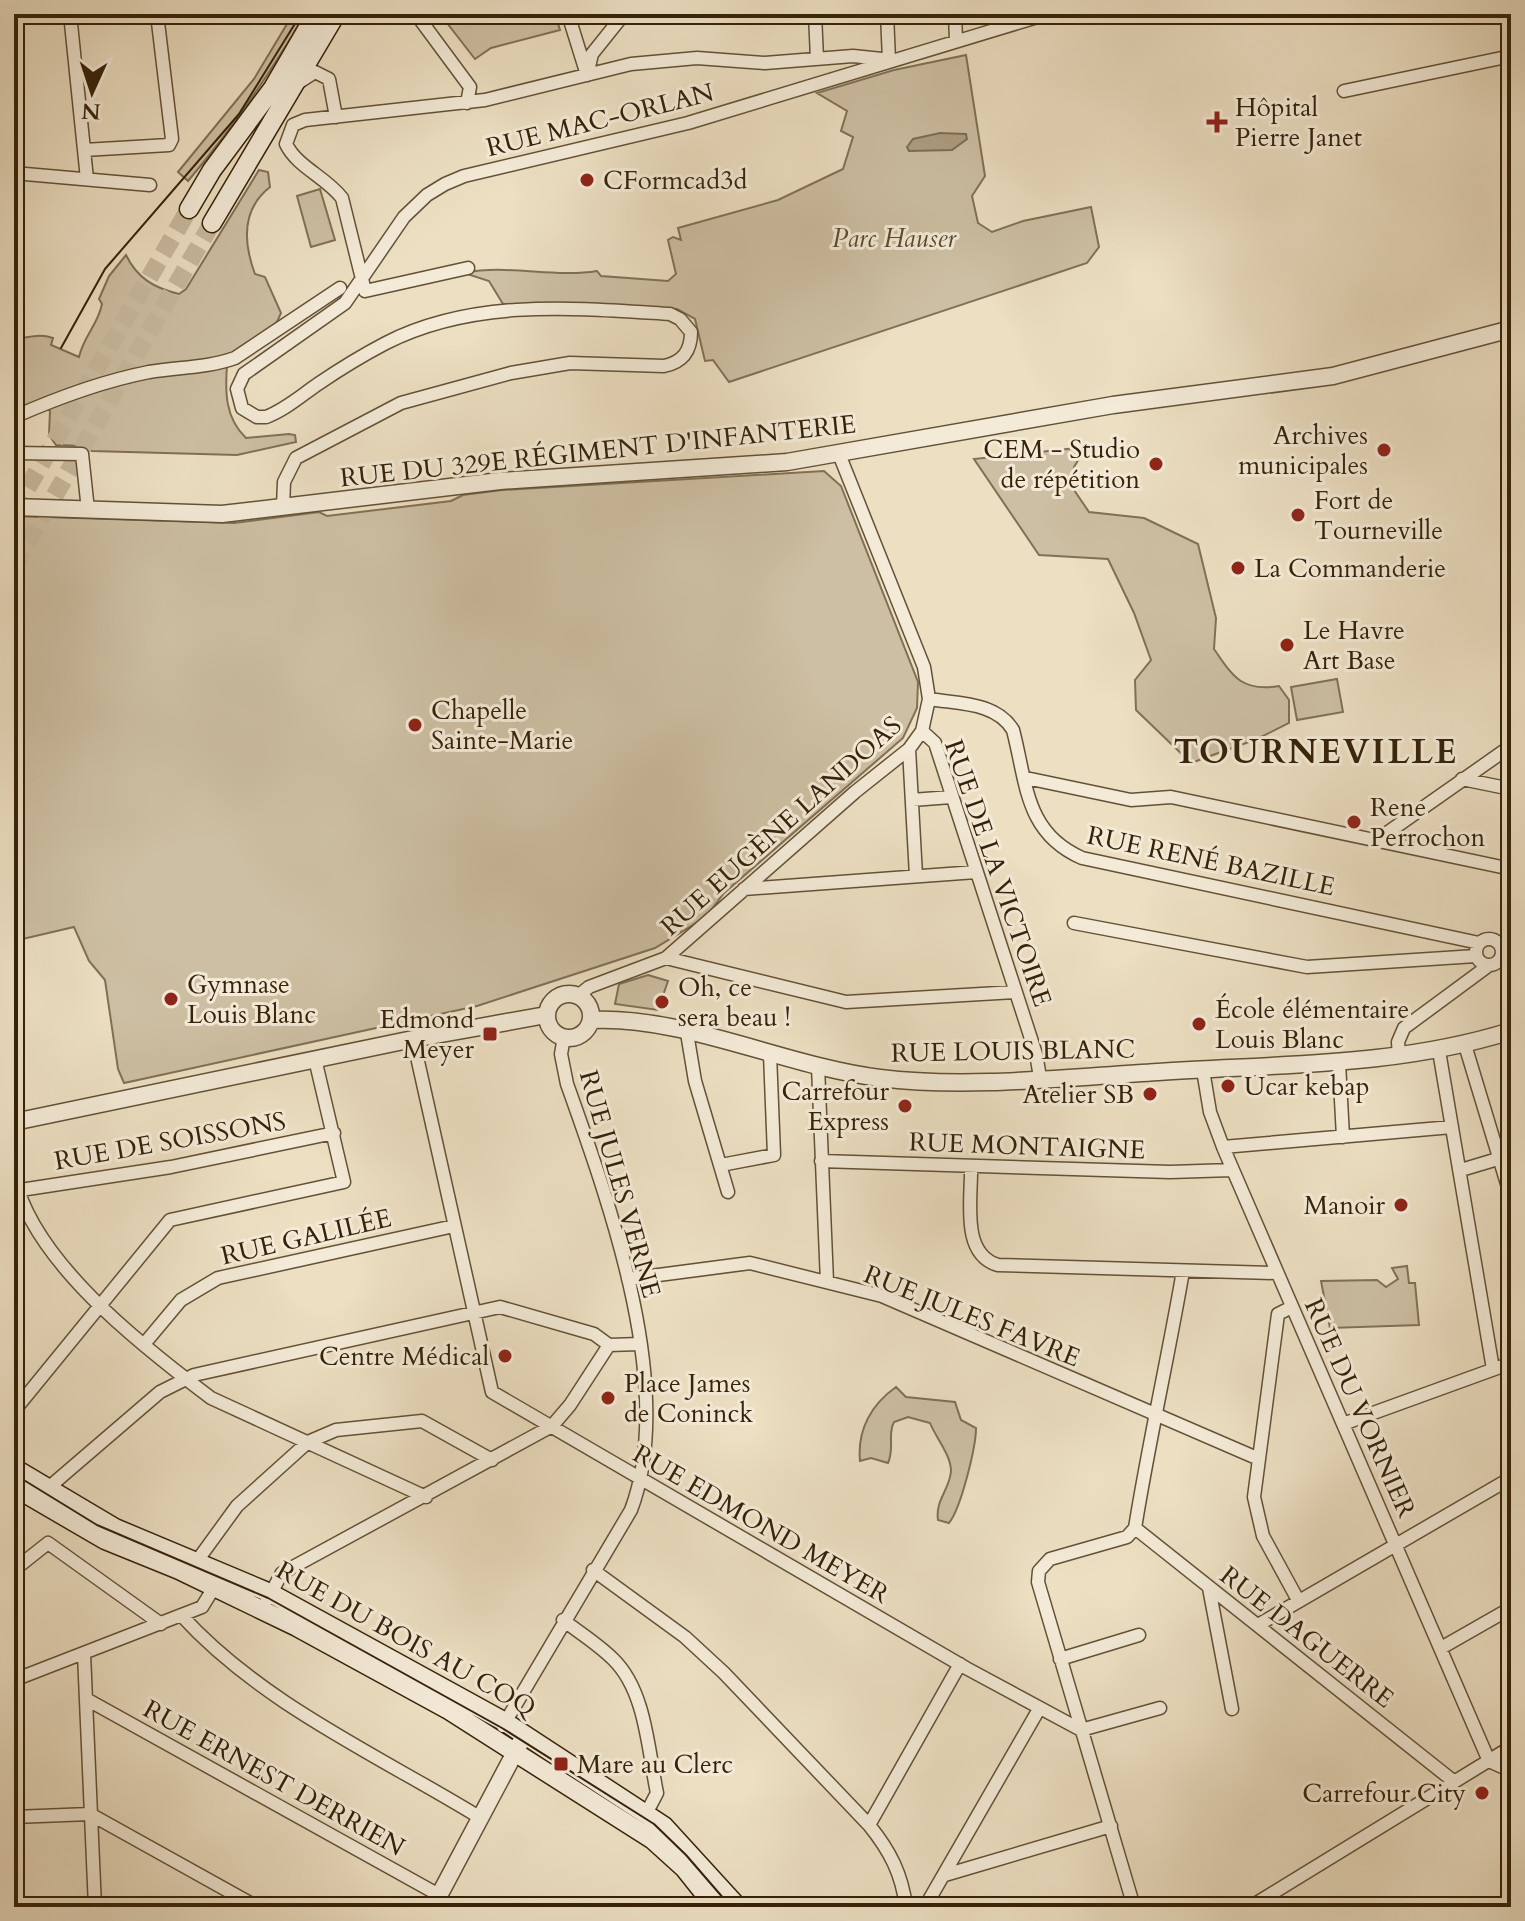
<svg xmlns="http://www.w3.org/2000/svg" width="1525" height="1921" font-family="Cardo,serif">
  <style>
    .green { fill: #cdbfa3; stroke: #817056; stroke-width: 2 }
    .water { fill: #ae9f83; stroke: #7e6d52; stroke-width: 2 }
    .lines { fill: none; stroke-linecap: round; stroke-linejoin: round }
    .secondary-tunnel { stroke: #c7b99d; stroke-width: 18; stroke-dasharray: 18 9; stroke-linecap: butt }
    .minor-casing { stroke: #635137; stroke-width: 15 }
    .tertiary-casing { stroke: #635137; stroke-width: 19 }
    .secondary-casing { stroke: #352209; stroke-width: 21 }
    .minor { stroke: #f3ead7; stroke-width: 12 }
    .tertiary { stroke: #f3ead7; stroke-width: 16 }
    .secondary { stroke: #f3ead7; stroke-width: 18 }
    .tram { stroke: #352209; stroke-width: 2 }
    .poi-dot { fill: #8f2418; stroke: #f3ead7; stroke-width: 3 }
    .labels { text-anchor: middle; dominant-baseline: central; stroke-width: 6; stroke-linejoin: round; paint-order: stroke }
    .poi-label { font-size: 26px; fill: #352209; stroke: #f3ead7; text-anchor: start }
    .street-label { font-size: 26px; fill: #352209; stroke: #f3ead7 }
    .park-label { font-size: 26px; font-style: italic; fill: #5b4930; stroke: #f3ead7 }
    .district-label { font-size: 34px; font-weight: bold; letter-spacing: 2px; fill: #352209; stroke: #f3ead7 }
  </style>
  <rect width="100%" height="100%" fill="#ecdfc2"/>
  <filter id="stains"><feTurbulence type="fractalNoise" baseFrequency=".0025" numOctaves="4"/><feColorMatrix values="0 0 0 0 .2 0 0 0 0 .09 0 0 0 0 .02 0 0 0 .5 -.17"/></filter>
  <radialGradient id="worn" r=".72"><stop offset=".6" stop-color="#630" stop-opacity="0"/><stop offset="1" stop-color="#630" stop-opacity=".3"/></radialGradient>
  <path class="green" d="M293,14H305C270,74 233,128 188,181L178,172L254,79Z
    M440,14H555L560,30L491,48L475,59Z
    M966,55L985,176L972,196L978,223L992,232L1023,221L1091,207L1099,247L1087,263L729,382L713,360L705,361L695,319L677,309L503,304L489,281L464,273C507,264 554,278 597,271L601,276L668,281L676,274L668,240L673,237L681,240L678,228L778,200L843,169L853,137L841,131L847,111L817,93L894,70Z
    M259,170L268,172L270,187C242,209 243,242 255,274L265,277L281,313L277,322L227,365C225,392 225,418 246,438L289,434L295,435L296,442L237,455L92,451L84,446L56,445L49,435L50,411L41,403L14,411V339C29,338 38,333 53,338L51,345L79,357C84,335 98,325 102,304L99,299L109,276L126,255C137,278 154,288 179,294L186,289Z
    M320,189L335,240L311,247L297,196Z
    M1086,447L1074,467L1072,487L1089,512L1144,518L1198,544L1216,618L1214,649C1233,677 1242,692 1279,686L1289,700V723L1257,739L1191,763L1136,710L1135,680L1151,660L1134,613L1108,559L1039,555L974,459Z
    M824,471L841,486L918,682L917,708L903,738L724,893L706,917L655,948L477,1006L124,1083L118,1069L105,980L89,961L74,927L14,941V516L234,523L319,512L327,516L451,501L463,495L502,490Z
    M1337,679L1343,712L1297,720L1291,687Z
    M648,975L668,981L658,1010L615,1004L619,984Z
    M1407,1266L1409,1283H1415L1419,1325L1330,1328L1321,1281L1377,1280L1386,1287L1398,1279L1392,1268Z
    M896,1387L906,1397L955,1402L961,1420L976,1428C976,1447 961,1508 949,1523L938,1520C935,1500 950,1489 951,1471C951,1455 936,1438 930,1423L908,1417L894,1422C887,1435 895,1448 888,1463L871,1458L860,1461C857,1429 872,1404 896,1387Z"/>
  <path class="water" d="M940,133L966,134L967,139L952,150L909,151L907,147L913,139Z"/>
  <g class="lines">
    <path class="secondary-tunnel" d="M14,511L189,209
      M14,566L212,223"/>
    <g class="minor-casing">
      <path id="minor" d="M70,14L87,179
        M416,14L470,87L467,103
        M568,14L587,75
        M815,14L817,59
        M887,14L889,60
        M955,14L956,41
        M587,75L592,54L624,14
        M301,81L315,72L329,79L336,117
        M1344,91L1511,56
        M84,150L169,145L172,139L157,14
        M14,173L150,185
        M468,268L365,291L342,198C326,177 297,167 286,144L293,125L305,120L485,100L631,64L697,58L765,63L853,56L882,59
        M14,417C57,398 103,381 149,372C178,367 207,368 235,358L340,288
        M14,453L82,454L88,510
        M283,507L284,482L296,458L401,403L511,373L570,363L664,366C683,362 691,351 691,332L680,319L670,314C576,308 474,298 386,343C363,355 340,369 318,384C302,395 285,410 266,417H257L242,408L237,389L244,374L345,303L404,217L427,195L445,184L464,176L688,123L1047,14
        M929,699C959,704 996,702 1013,730C1027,784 1025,833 1082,858L1479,943
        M922,731L935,743L1036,1054L1040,1077
        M909,749L916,876
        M1026,778L1131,800L1171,797L1511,869
        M1462,779L1511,789
        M912,800L951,797
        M1377,840L1511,746
        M744,889L976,872
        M1074,923L1307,967L1476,956
        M1476 952a13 13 0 1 1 26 0a13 13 0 1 1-26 0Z
        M666,958L846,1002L1015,992
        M578,996L589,987L666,958L855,792L909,749L922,731L929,699L924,667L839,454
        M687,1033L695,1081L728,1192
        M413,1039L492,1392L966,1668L1081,1730
        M1465,1045L1511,1197
        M1439,1051L1493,1369
        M1399,1056L1398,1042L1404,1028L1488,966
        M1339,1063L1343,1137
        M818,1066L827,1282
        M1203,1070L1210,1112L1223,1147L1489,1761
        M1223,1147L1452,1127
        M821,1161L1170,1172L1232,1170
        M721,1165L774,1155L770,1054
        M971,1166C972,1198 960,1254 998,1265L1276,1273
        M1461,1170L1511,1155
        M14,1175C32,1261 142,1346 211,1398L426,1497
        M14,1191L171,1167L334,1133
        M628,1279L750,1263L882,1296L1259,1459
        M1292,1307L1278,1314L1254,1497L1263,1536L1298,1600
        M145,1343L181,1300L218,1278L454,1226
        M14,1411L170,1220L344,1182L315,1059
        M1343,1424L1511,1363
        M47,1489L160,1392L194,1375L500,1307L594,1334L609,1345
        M1135,1528L1452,1780
        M1135,1528C1149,1441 1168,1358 1183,1271
        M197,1561L237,1506L308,1442L336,1430L422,1421L492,1460
        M14,1570L48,1543L161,1624
        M593,1570L685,1637L724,1673L869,1825C890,1851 902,1874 906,1907
        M1209,1588L1232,1709
        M267,1600L282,1573L552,1426L570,1405L609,1345L640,1344
        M181,1615C262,1704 378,1755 479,1817
        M563,1620C580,1633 598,1644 613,1659C646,1691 648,1750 657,1793L647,1812
        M1258,1625L1511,1478
        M1441,1648L1511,1608
        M84,1654L95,1907
        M1060,1659L1139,1635
        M14,1680L202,1607L218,1581
        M88,1700L439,1895
        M503,1726L631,1510C677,1388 609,1202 567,1084L561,1054L564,1037
        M1081,1730L1160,1708
        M1489,1761L1511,1771
        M14,1817L90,1814L257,1907
        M869,1825L960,1664
        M945,1875L1111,1826
        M925,1907L1039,1709
        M1134,1907L1038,1582L1039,1571L1050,1559L1127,1537L1135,1528
        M1250,1907L1511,1747"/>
    </g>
    <g class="tertiary-casing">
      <path id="tertiary" d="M14,507L222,514L500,481L787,462L1113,405L1333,376L1511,329
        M547 1016a22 22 0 1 1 44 0a22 22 0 1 1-44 0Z
        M591,1020C682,1015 788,1067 880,1078C967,1089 1071,1077 1158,1072C1277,1064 1396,1067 1511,1031
        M14,1122L413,1039L546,1015
        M433,1907L520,1743"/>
    </g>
    <g class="secondary-casing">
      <path id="secondary" d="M189,209L212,170L273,88L316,14
        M212,223L336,14
        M14,1468L115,1528L270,1593L505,1722L664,1826L738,1907
        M14,1487L105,1540L179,1570L297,1627L447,1709L653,1840L684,1868L715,1907"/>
    </g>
    <use href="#minor" class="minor"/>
    <use href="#tertiary" class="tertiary"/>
    <use href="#secondary" class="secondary"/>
    <path class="tram" d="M61,348L105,269L239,114L301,14
      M14,1474L97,1525L268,1598L502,1728L654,1824L686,1855L731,1907"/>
  </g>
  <g class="poi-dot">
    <path d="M1213 110h8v8h8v8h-8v8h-8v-8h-8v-8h8z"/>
    <circle cx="587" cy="180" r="8"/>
    <circle cx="1384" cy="450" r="8"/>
    <circle cx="1156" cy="464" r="8"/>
    <circle cx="1298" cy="515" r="8"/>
    <circle cx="1238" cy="568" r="8"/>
    <circle cx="1287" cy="645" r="8"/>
    <circle cx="415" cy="725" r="8"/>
    <circle cx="1354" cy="822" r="8"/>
    <circle cx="171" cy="999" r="8"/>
    <circle cx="662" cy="1002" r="8"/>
    <circle cx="1199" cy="1024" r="8"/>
    <rect x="482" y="1026" width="16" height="16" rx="4"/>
    <circle cx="1228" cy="1086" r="8"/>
    <circle cx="1150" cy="1094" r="8"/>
    <circle cx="905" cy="1106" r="8"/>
    <circle cx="1401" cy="1205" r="8"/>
    <circle cx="505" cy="1356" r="8"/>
    <circle cx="608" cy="1398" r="8"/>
    <rect x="553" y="1756" width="16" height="16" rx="4"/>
    <circle cx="1482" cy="1793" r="8"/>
  </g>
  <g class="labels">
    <g class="poi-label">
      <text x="1235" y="107">Hôpital<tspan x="1235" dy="30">Pierre Janet</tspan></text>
      <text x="603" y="180">CFormcad3d</text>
      <text x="1368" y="435" text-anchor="end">Archives<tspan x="1368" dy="30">municipales</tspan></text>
      <text x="1140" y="449" text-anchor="end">CEM - Studio<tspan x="1140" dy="30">de répétition</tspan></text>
      <text x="1314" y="500">Fort de<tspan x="1314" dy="30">Tourneville</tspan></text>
      <text x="1254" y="568">La Commanderie</text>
      <text x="1303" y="630">Le Havre<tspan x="1303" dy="30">Art Base</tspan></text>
      <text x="431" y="710">Chapelle<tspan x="431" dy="30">Sainte-Marie</tspan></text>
      <text x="1370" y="807">Rene<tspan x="1370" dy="30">Perrochon</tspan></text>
      <text x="187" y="984">Gymnase<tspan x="187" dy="30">Louis Blanc</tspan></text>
      <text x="678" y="987">Oh, ce<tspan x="678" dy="30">sera beau !</tspan></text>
      <text x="1215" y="1009">École élémentaire<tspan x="1215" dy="30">Louis Blanc</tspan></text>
      <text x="474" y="1019" text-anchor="end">Edmond<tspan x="474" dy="30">Meyer</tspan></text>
      <text x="1244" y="1086">Ucar kebap</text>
      <text x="889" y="1091" text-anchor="end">Carrefour<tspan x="889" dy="30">Express</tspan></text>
      <text x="1134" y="1094" text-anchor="end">Atelier SB</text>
      <text x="1385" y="1205" text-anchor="end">Manoir</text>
      <text x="489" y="1356" text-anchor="end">Centre Médical</text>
      <text x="624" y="1383">Place James<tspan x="624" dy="30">de Coninck</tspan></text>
      <text x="577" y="1764">Mare au Clerc</text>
      <text x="1466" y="1793" text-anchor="end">Carrefour City</text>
    </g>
    <g class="street-label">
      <text transform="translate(600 120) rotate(-14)">RUE MAC-ORLAN</text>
      <text transform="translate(598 451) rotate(-6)">RUE DU 329E RÉGIMENT D'INFANTERIE</text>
      <text transform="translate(781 826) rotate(-42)">RUE EUGÈNE LANDOAS</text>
      <text transform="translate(1211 861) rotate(12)">RUE RENÉ BAZILLE</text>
      <text transform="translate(998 873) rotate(71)">RUE DE LA VICTOIRE</text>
      <text transform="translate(1013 1051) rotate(-1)">RUE LOUIS BLANC</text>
      <text transform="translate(170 1141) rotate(-10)">RUE DE SOISSONS</text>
      <text transform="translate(1027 1146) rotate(2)">RUE MONTAIGNE</text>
      <text transform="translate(620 1184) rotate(74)">RUE JULES VERNE</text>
      <text transform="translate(306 1237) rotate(-13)">RUE GALILÉE</text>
      <text transform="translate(972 1316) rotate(22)">RUE JULES FAVRE</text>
      <text transform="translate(1360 1408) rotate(66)">RUE DU VORNIER</text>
      <text transform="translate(761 1524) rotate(30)">RUE EDMOND MEYER</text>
      <text transform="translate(1307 1637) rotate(38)">RUE DAGUERRE</text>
      <text transform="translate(406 1639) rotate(29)">RUE DU BOIS AU COQ</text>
      <text transform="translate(274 1778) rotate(29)">RUE ERNEST DERRIEN</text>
    </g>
    <g class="park-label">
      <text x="894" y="238">Parc Hauser</text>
    </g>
    <g class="district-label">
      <text x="1316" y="752">TOURNEVILLE</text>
    </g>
  </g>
  <rect width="1525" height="1921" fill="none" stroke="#ecdfc2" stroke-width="48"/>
  <rect x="16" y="16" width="1493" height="1889" fill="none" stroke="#352209" stroke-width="4"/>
  <rect x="24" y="24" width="1477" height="1873" fill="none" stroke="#352209" stroke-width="2"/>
  <g transform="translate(92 92) rotate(183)" stroke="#f3ead7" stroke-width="6" paint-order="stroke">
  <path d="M0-6L14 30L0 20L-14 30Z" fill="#352209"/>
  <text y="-12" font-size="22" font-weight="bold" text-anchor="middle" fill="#352209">N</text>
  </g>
  <rect width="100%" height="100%" filter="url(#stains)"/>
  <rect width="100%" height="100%" fill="url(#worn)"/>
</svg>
